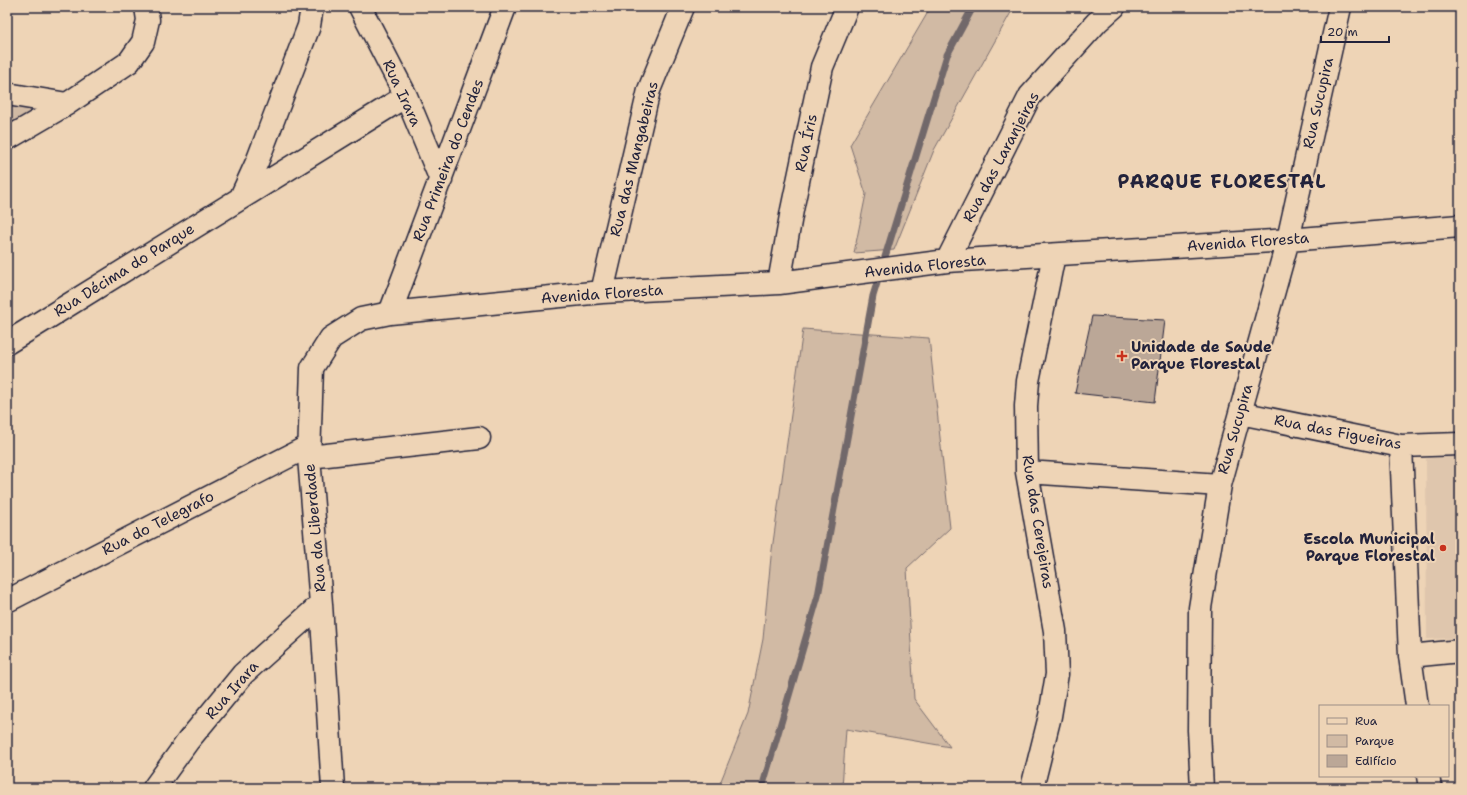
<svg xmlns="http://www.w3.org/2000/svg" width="1467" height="795" font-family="'Shantell Sans',sans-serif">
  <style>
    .built { fill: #dfc6ad }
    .green { fill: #d1baa4; stroke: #7a6e70 }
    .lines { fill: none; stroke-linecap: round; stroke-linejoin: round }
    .stream { stroke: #71676a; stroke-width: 7 }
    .building { fill: #bba797; stroke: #22223b }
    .minor-casing { stroke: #22223b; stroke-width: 25 }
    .minor { stroke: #eed4b6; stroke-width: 22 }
    .poi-dot { fill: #c8321e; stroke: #eed4b6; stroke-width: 1.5 }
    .labels { text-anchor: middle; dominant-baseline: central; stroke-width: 4; stroke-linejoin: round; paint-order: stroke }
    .street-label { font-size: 15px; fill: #22223b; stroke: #eed4b6 }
    .poi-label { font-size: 15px; font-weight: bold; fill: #22223b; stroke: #eed4b6; text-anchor: start }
    .district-label { font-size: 19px; font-weight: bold; letter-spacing: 1px; fill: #22223b; stroke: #eed4b6 }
  </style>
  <rect width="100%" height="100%" fill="#eed4b6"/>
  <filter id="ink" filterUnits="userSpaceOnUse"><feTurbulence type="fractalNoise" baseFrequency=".025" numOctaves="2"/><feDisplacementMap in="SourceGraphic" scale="8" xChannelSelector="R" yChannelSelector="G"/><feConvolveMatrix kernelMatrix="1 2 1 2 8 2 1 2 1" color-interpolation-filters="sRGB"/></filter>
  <g filter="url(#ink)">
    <path class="built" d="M1460,455V638L1427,639L1426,459Z"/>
    <path class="green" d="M931,7H1014L934,150L894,250L854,253L866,194L850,145Z
      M7,104L38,110L7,128Z
      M803,329L929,338L950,528L907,568L914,699L950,747L846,729L842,788H718L748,714L763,639L771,557Z"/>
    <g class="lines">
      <path class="stream" d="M762,788L818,596L873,296L947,55L973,7"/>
    </g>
    <path class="building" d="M1092,316L1165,320L1155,402L1075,393Z"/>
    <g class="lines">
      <g class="minor-casing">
        <path id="minor" d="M360,7L406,96L441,180
          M7,94L67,104
          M7,139L67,104L129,62L143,42L148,20L146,7
          M241,197L257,162L309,26L312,7
          M947,261L1030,96L1097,22L1114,7
          M779,283L792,210L822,67L847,7
          M602,292L649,90L683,7
          M390,313L505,7
          M7,343L406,96
          M1240,413L1401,446L1460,444
          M1401,446L1410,656L1417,706
          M309,457L479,438
          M1027,472L1220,485
          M7,601L309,446
          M1410,656L1460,651
          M1428,776L1430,788
          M154,788L188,741L243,674L321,604
          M333,788L321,604L309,457L312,368L331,338L361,319L390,313L602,292L779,283L947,261L1288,240L1460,226
          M1032,788L1050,716L1057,674L1055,631L1027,472L1026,406L1028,381L1054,255
          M1202,788L1199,730L1200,608L1220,485L1288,240L1340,7"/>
      </g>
      <use href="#minor" class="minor"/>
    </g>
  </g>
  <g class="poi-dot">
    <path d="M1120 350h4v4h4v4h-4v4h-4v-4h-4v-4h4z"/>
    <circle cx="1443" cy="548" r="4"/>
  </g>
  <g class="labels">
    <g class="street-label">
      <text transform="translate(402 93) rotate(65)">Rua Irara</text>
      <text transform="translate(1318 103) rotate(-77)">Rua Sucupira</text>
      <text transform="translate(806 143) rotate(-78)">Rua Íris</text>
      <text transform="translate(1001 157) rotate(-62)">Rua das Laranjeiras</text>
      <text transform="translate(634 159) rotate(-76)">Rua das Mangabeiras</text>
      <text transform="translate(448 160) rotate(-69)">Rua Primeira do Cendes</text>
      <text transform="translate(1248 242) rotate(-4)">Avenida Floresta</text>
      <text transform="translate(925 266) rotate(-6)">Avenida Floresta</text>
      <text transform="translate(124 270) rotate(-32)">Rua Décima do Parque</text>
      <text transform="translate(602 294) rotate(-4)">Avenida Floresta</text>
      <text transform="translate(1235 429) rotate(-74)">Rua Sucupira</text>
      <text transform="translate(1338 432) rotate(11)">Rua das Figueiras</text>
      <text transform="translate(1038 522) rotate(81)">Rua das Cerejeiras</text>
      <text transform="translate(158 523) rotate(-27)">Rua do Telegrafo</text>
      <text transform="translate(315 528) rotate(-95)">Rua da Liberdade</text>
      <text transform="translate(232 690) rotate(-49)">Rua Irara</text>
    </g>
    <g class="poi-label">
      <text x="1131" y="347">Unidade de Saude<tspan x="1131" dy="17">Parque Florestal</tspan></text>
      <text x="1435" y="539" text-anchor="end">Escola Municipal<tspan x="1435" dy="17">Parque Florestal</tspan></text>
    </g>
    <g class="district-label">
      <text x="1222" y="181">PARQUE FLORESTAL</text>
    </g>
  </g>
  <rect width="1467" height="795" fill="none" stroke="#eed4b6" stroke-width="24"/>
  <rect x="12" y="12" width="1443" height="771" fill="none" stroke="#22223b" stroke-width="1.5" filter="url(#ink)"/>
  <rect x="1319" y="705" width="130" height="72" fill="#eed4b6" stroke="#9c8d85"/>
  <rect x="1327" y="718" width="20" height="6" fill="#eed4b6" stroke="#9c8d85"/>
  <text x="1355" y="725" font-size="12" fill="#22223b">Rua</text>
  <rect x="1327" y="735" width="20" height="12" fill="#d1baa4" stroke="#9c8d85"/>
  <text x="1355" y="745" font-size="12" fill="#22223b">Parque</text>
  <rect x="1327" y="755" width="20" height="12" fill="#bba797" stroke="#9c8d85"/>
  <text x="1355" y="765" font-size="12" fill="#22223b">Edifício</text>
  <path d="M1321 36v6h68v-6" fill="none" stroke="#22223b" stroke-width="2"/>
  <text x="1327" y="36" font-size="12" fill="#22223b" stroke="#eed4b6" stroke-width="3" paint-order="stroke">20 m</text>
</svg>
